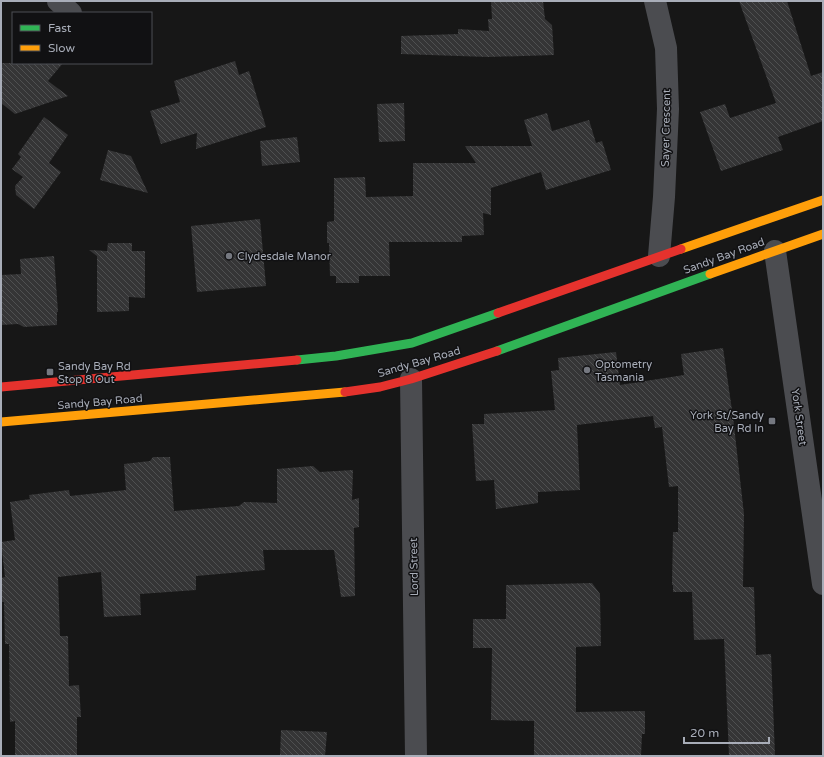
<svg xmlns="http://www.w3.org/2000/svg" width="824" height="757" font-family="'Varela Round',sans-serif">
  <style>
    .building { fill: url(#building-back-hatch) }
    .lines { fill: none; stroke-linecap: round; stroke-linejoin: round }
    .street { stroke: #4b4c50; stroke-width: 22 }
    .fast { stroke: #30b455; stroke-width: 9 }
    .slow { stroke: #ff9f0a; stroke-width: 9 }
    .jam { stroke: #e5322d; stroke-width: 9 }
    .poi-dot { fill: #757880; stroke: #111113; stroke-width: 1.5 }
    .labels { text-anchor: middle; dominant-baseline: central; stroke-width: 3; stroke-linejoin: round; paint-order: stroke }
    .street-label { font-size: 11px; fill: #a8adb8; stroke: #111113 }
    .poi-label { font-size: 11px; fill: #a8adb8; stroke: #111113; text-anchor: start }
  </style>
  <defs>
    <pattern id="building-back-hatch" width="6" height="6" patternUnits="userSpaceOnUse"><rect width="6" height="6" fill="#353536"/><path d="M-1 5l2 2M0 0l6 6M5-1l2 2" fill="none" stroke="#4f5051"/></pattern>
  </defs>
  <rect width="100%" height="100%" fill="#171717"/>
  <path class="building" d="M491,1H543L545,19L552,25L554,55L488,57L401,54V36L458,34V29L489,31L488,19H492Z
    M739,1H787L811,76L823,72V121L778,137L783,150L721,171L700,112L725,104L730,118L776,103Z
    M235,61L239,75L249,71L266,127L196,149L197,133L161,144L150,111L180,102L174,81Z
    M1,63H63L48,81L68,96L15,114L1,103Z
    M404,103L405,141L379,142L377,104Z
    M547,113L552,131L589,120L596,143L602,141L611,170L546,190L541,172L491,188V215L483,213L484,235L462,236V242H389L390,276H359V283H336V276H330L329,243H327V222L334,221V178L365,177L366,197L413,196V163H476L465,146H532L524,120Z
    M44,117L68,135L49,163L61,172L34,209L16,195L15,186L23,177L12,169L21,157L18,154Z
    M297,137L300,162L262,166L260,141Z
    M108,150L131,156L148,193L100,180Z
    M260,219L266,286L197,292L191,226Z
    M108,243H132V251H145V298L129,297V311L97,312V256L89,250L107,251Z
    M54,256L58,312H57V325L24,327L18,324L1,325V275L21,274L20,259Z
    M723,348L733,417L744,514L743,587H754L756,655L771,654L775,756H729L724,639L694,640L692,592H673V585H672L673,532H678V486L669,487L662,427L655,428L653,416L577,425L580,490L538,492V503L496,509L494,480L476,481L472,424H484V414L555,410L551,371L559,370L558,358L616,352L620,385L684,375L681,354Z
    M153,457H170L174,511L239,506L244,502L277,503V469L313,466L320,472L353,470L352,500L359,498V527L354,528L355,596L341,597L334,550H263L265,570L196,576V590L140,594L141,615L104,617L101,572L58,577L60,636H68L69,686L79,685L81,717H77V756H15V721L10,722L9,644H5L4,602H1V578L5,577L1,542L15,540L10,502L30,499L29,495L69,490L70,496L126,490L124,464L150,461Z
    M592,583L600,594L601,646L576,647V712L645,711V734H642L641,756H534V721L491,720L492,648H473V619H506V585Z
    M281,730L327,732L325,756H280Z"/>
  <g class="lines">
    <path class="street" d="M58,1L71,13
      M655,1L666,48L668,109L664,197L659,256
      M775,251L823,584
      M411,379L416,756"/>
    <path class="fast" d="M497,351L710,274
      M297,360L336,356L412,343L498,313"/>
    <path class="slow" d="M681,249L823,200
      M710,274L823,234
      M1,422L345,392"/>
    <path class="jam" d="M498,313L681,249
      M1,387L297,360
      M345,392L380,387L411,379L497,351"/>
  </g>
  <g class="poi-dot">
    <circle cx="229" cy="256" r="4"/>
    <circle cx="587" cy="370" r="4"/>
    <rect x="46" y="368" width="8" height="8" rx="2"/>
    <rect x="768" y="417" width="8" height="8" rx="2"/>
  </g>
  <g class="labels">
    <g class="street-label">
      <text transform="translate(666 128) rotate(-89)">Sayer Crescent</text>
      <text transform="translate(724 256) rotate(-20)">Sandy Bay Road</text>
      <text transform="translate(419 362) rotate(-16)">Sandy Bay Road</text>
      <text transform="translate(100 402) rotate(-5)">Sandy Bay Road</text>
      <text transform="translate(799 417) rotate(82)">York Street</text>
      <text transform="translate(414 567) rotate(-91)">Lord Street</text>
    </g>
    <g class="poi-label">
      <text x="237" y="256">Clydesdale Manor</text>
      <text x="595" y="364">Optometry<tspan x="595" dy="13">Tasmania</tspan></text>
      <text x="58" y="366">Sandy Bay Rd<tspan x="58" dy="13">Stop 8 Out</tspan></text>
      <text x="764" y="415" text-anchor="end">York St/Sandy<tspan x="764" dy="13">Bay Rd In</tspan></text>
    </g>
  </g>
  <rect width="824" height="757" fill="none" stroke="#a8adb8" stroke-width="4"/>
  <rect x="12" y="12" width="140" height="52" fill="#111113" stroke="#4d4f55"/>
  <rect x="20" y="25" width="20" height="6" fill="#30b455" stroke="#4d4f55"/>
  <text x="48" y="32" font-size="12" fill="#a8adb8">Fast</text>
  <rect x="20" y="45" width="20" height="6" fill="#ff9f0a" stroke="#4d4f55"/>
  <text x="48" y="52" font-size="12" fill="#a8adb8">Slow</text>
  <path d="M684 737v6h85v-6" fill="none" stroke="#a8adb8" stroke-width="2"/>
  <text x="690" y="737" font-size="12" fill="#a8adb8" stroke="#111113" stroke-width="3" paint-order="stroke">20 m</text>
</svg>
